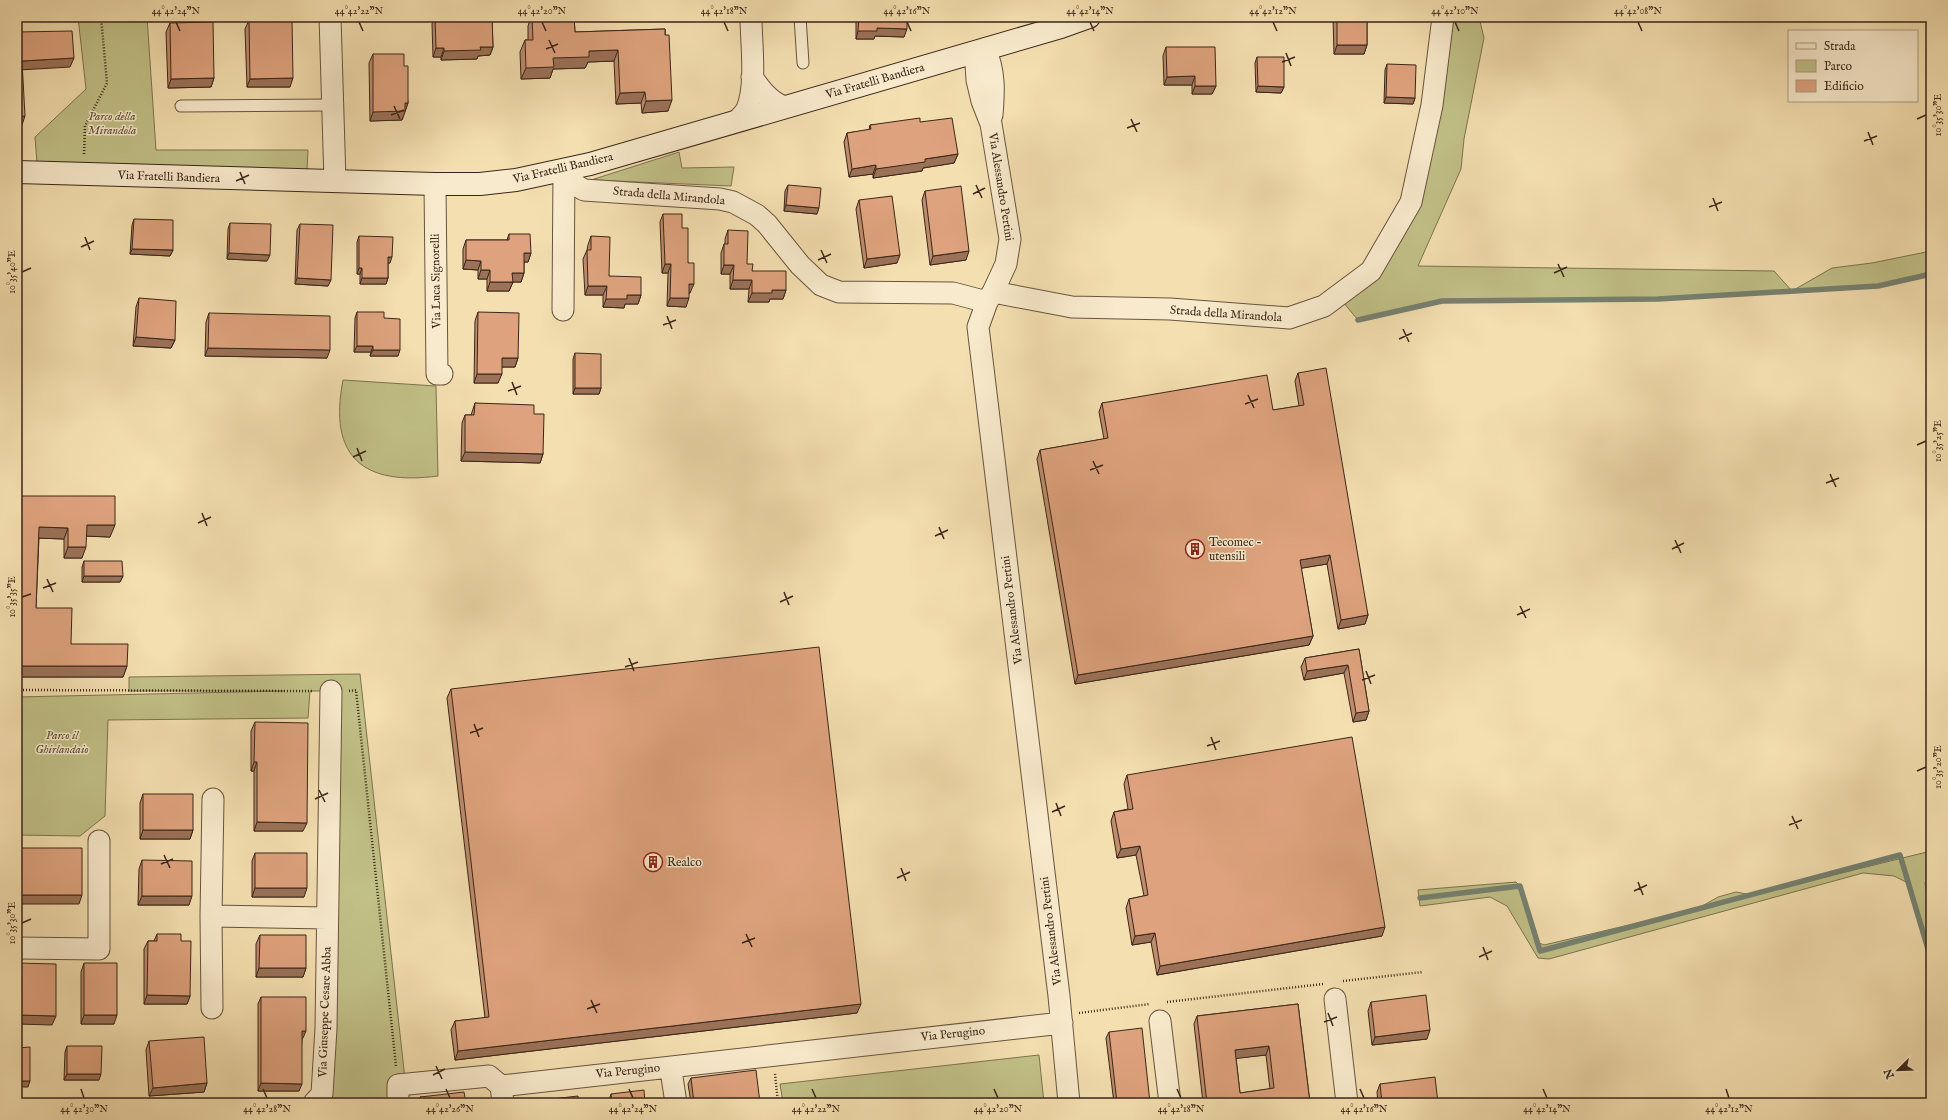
<svg xmlns="http://www.w3.org/2000/svg" width="1948" height="1120" font-family="'IM FELL English',serif">
  <style>
    .green { fill: #c1c087; stroke: #7e7350 }
    .lines { fill: none; stroke-linecap: round; stroke-linejoin: round }
    .stream { stroke: #758171; stroke-width: 5.5 }
    .lane-casing { stroke: #68543f; stroke-width: 13 }
    .street-casing { stroke: #68543f; stroke-width: 23 }
    .secondary-casing { stroke: #3a2619; stroke-width: 24 }
    .path { stroke: #3a2619; stroke-width: 2.5; stroke-dasharray: 1 2; stroke-linecap: butt }
    .lane { stroke: #f8eacc; stroke-width: 11 }
    .street { stroke: #f8eacc; stroke-width: 21 }
    .secondary { stroke: #f8eacc; stroke-width: 22 }
    .wall { fill: #bf8c6c; stroke: #3a2619; fill-rule: evenodd }
    .shaded-wall { fill: #9b7258; stroke: #3a2619 }
    .building { fill: #dea37e; stroke: #3a2619; fill-rule: evenodd }
    .ticks { fill: none; stroke: #3a2619; stroke-width: 1.5 }
    .labels { text-anchor: middle; dominant-baseline: central; stroke-width: 3; stroke-linejoin: round; paint-order: stroke }
    .street-label { font-size: 12px; fill: #3a2619; stroke: #f8eacc }
    .park-label { font-size: 12px; font-style: italic; fill: #5c4c34; stroke: #f8eacc }
    .poi-label { font-size: 12px; fill: #3a2619; stroke: #f8eacc; text-anchor: start }
    .neatline { fill: none; stroke: #3a2619; stroke-width: 1.5 }
    .ticks-label { font-size: 10px; text-anchor: middle; fill: #3a2619 }
  </style>
  <rect width="100%" height="100%" fill="#f4dfb0"/>
  <filter id="stains"><feTurbulence type="fractalNoise" baseFrequency=".005" numOctaves="4"/><feColorMatrix values="0 0 0 0 .2 0 0 0 0 .09 0 0 0 0 .02 0 0 0 .5 -.17"/></filter>
  <radialGradient id="worn" r=".72"><stop offset=".6" stop-color="#630" stop-opacity="0"/><stop offset="1" stop-color="#630" stop-opacity=".3"/></radialGradient>
  <path class="green" d="M78,17H147L156,150H308L307,170L37,163L35,137L86,89Z
    M1443,17H1479L1484,38L1464,139L1461,169L1418,266L1774,271L1792,291L1832,268L1872,263L1926,252L1931,254V274L1878,286L1658,299L1442,301L1358,320L1338,296L1371,271L1411,202Z
    M679,152L682,168L734,167L731,186L591,180Z
    M343,380L436,386L438,476C363,486 328,457 343,380Z
    M360,674L405,1079L407,1103H314L331,691H310L308,718L108,720L105,816L80,836L17,835V697L284,691H129V677Z
    M1931,851V872L1925,883L1931,919V960L1908,883L1894,876L1863,873L1549,959L1538,958L1507,906L1490,897L1420,906L1418,890L1516,882L1520,886L1537,942L1544,945L1697,909L1718,897L1736,892L1752,895Z
    M1039,1055L1044,1103H783L780,1084Z"/>
  <g class="lines">
    <path class="stream" d="M1358,320L1442,301L1658,299L1878,286L1931,274
      M1420,898L1520,886L1540,951L1900,855L1931,959"/>
    <g class="lane-casing">
      <path id="lane" d="M800,17L803,63
        M181,106L333,105"/>
    </g>
    <g class="street-casing">
      <path id="street" d="M330,17L335,181
        M985,49L976,64L977,80L982,101L991,124L1010,239L1006,264L993,292L987,302L978,327L1059,996L1069,1103
        M985,49C995,71 994,91 992,115
        M752,77C761,90 769,101 784,107
        M737,121C741,117 745,113 747,109C757,84 751,43 751,17
        M564,170L574,184L584,190L720,199L733,202L757,215L767,224L800,265L821,285L839,292L953,293L987,302
        M435,184L437,374H442
        M993,292L1072,307L1170,309L1289,318L1324,306L1371,271L1411,202L1432,105L1443,17
        M563,310L564,170
        M211,916L213,799
        M17,948L99,949V841
        M1335,999L1347,1103
        M212,1008L211,916L327,918
        M1160,1021L1170,1103
        M672,1077L676,1103
        M314,1103L322,1094L326,1028L331,691
        M398,1103V1085L489,1076L501,1086
        M503,1103L501,1086L1062,1023"/>
    </g>
    <g class="secondary-casing">
      <path id="secondary" d="M17,172L435,184H480L516,180L590,164L1061,27L1089,17"/>
    </g>
    <path class="path" d="M1108,19L1113,17
      M84,154L85,126L107,83L101,17
      M17,690L312,691
      M349,691L356,690L396,1066
      M1343,981L1423,972
      M1167,1002L1323,984
      M1079,1013L1150,1004
      M775,1074L778,1103"/>
    <use href="#lane" class="lane"/>
    <use href="#street" class="street"/>
    <use href="#secondary" class="secondary"/>
  </g>
  <path class="wall" d="M434,17H492L493,47L490,55L478,56L477,59L441,60V57H433L432,24Z
    M531,17H574L575,32L665,29L668,111L642,113L641,103L616,104L614,61L588,62L585,68L553,69L550,78L521,79L520,52L525,40H528V26Z
    M856,17H907L904,37L875,36L874,39H856Z
    M1333,17H1367V45L1364,54H1334Z
    M249,20L290,87H247L245,29Z
    M170,23L214,78L211,87L168,88L166,32Z
    M1166,47L1216,86L1212,94H1192V85H1164L1163,56Z
    M373,54L404,66L408,103L402,120L370,121L369,63Z
    M1257,57L1284,87L1281,93L1256,92L1255,63Z
    M1387,64L1415,98L1413,104L1384,103L1385,70Z
    M920,122L958,154L954,163L923,168L922,171L873,178V174L849,177L844,142L847,133L869,130L870,125Z
    M788,185L817,214L784,211L785,191Z
    M925,191L966,260L930,265L922,200Z
    M859,200L897,263L864,268L856,209Z
    M663,214L682,228L688,263L690,293H689L686,307L667,306L668,273H662L660,222Z
    M134,219L173,250L170,256L130,254L132,225Z
    M230,223L267,261L227,259L228,229Z
    M300,224L328,286L295,284L297,230Z
    M728,230L747,264L752,271L786,290L783,299H770L769,302H748L749,289H730V274H721V253L724,244H725V239Z
    M509,234L531,253L528,262H524V273L521,282H513L509,291H487V279H478V270L463,269V249L466,240H507Z
    M359,236L390,263H388V278L386,284H360V274H357V242Z
    M591,236L609,276L641,295L638,304H625L624,308L603,307V295H585L583,259L587,250L588,245Z
    M139,298L175,340L171,348L133,346L136,307Z
    M357,312L384,318L398,356H370L371,352H354L355,318Z
    M478,312L518,358L515,367H502L498,383H474L475,321Z
    M209,313L327,358L205,356L206,322Z
    M575,353L601,388L599,394H573V359Z
    M1298,373L1368,615L1365,624L1338,629L1327,564L1301,568L1313,636L1309,645L1075,684L1037,459L1040,450L1104,439L1099,412L1102,403L1273,410L1299,406L1295,381Z
    M475,403L534,414L543,454L540,463L461,461L462,423L465,415H471Z
    M17,496L110,537L86,536L82,558H64V539L39,538L36,608L71,644L127,666L123,677H17Z
    M84,561L123,576L120,582H82V567Z
    M1359,649L1369,711L1366,720L1353,722L1344,673L1304,680L1301,667L1305,658Z
    M451,689L857,1013L455,1060L451,1030L455,1021L485,1018L447,698Z
    M255,722L303,831H254V771H251V731Z
    M1127,775L1382,936L1157,975L1151,942L1132,945L1126,908L1129,899L1144,896L1136,855L1117,858L1111,821L1114,812L1128,809L1124,784Z
    M143,794L193,830L190,839H140V803Z
    M255,853L304,897H252V861Z
    M142,860L189,905H138L139,869Z
    M157,934L181,941L190,996L187,1004H144V949L148,941H154Z
    M260,935L306,968L303,977H256V944Z
    M84,963L114,1024H81V972Z
    M261,997L303,1038H302L299,1091H258V1004Z
    M1371,1002L1427,1039L1372,1045L1368,1011Z
    M1298,1004L1310,1103H1203L1194,1024L1197,1016ZM1266,1055L1270,1089L1240,1093L1236,1058Z
    M1109,1032L1150,1103H1114L1106,1038Z
    M149,1041L207,1083L204,1092L149,1096L146,1050Z
    M67,1046L99,1080H64L65,1052Z
    M691,1078L760,1103H691L688,1084Z
    M1380,1084L1438,1103H1378L1377,1092Z
    M611,1094L645,1103H608Z
    M420,1097L466,1103H418Z"/>
  <path class="shaded-wall" d="M877,28L907,29L904,37L875,36L874,39H856L858,31Z
    M1337,45H1367L1364,54H1334Z
    M480,47H493L490,55L478,56L477,59L441,60L444,51Z
    M436,48H444L441,57H433Z
    M618,50L614,61L588,62L585,68L553,69L550,78L521,79L526,68L553,58L589,51Z
    M74,58L70,67L19,70L22,61Z
    M1195,76L1192,85H1164L1167,77Z
    M214,78L211,87L168,88L171,79Z
    M293,78L290,87H247L250,79Z
    M1195,86H1216L1212,94H1192Z
    M1258,86L1284,87L1281,93L1256,92Z
    M645,92L641,103L616,104L620,93Z
    M1386,97L1415,98L1413,104L1384,103Z
    M672,100L668,111L642,113L646,101Z
    M405,103H408L402,120L370,121L373,112Z
    M25,116L22,125H17V117Z
    M958,154L954,163L923,168L922,171L873,178L876,169L925,159Z
    M876,165L873,174L849,177L852,169Z
    M786,205L819,208L817,214L784,211Z
    M132,249L173,250L170,256L130,254Z
    M969,251L966,260L930,265L933,256Z
    M229,253L270,255L267,261L227,259Z
    M524,253H531L528,262H521Z
    M900,255L897,263L864,268L867,259Z
    M388,257H392L390,263H386Z
    M466,260L481,261L478,270L463,269Z
    M665,264H671L668,273H662Z
    M724,265H734L730,274H721Z
    M359,268H362L360,274H357Z
    M481,270H490L487,279H478Z
    M512,273H524L521,282H509Z
    M297,278L331,280L328,286L295,284Z
    M362,278H388L386,284H360Z
    M733,280H752L749,289H730Z
    M490,282H513L509,291H487Z
    M689,284H694L690,293H686Z
    M588,286H607L603,295H585Z
    M772,290H786L783,299H770L769,302H748L752,293Z
    M627,295H641L638,304H625L624,308L603,307L606,299Z
    M670,298H689L686,307L667,306Z
    M136,337L175,340L171,348L133,346Z
    M357,346H373L371,352H354Z
    M208,348L330,350L327,358L205,356Z
    M373,350H400L398,356H370Z
    M502,358H518L515,367H499Z
    M477,374H502L498,383H474Z
    M575,388H601L599,394H573Z
    M465,452L543,454L540,463L461,461Z
    M87,525H115L110,537L82,536Z
    M39,527L68,528L64,539L35,538Z
    M68,547H86L82,558H64Z
    M1330,555L1327,564L1297,569L1300,560Z
    M84,576H123L120,582H82Z
    M1368,615L1365,624L1338,629L1341,620Z
    M1313,636L1309,645L1075,684L1078,675Z
    M1348,665L1344,673L1304,680L1307,671Z
    M17,666H127L123,677H17Z
    M1369,711L1366,720L1353,722L1356,713Z
    M254,762H257L254,771H251Z
    M257,822L307,823L303,831H254Z
    M143,830H193L190,839H140Z
    M1140,846L1136,855L1117,858L1121,849Z
    M255,888H307L304,897H252Z
    M17,895H82L79,904H17Z
    M142,896H192L189,905H138Z
    M1385,927L1382,936L1157,975L1160,966Z
    M1155,933L1151,942L1132,945L1135,936Z
    M259,968H306L303,977H256Z
    M147,995L190,996L187,1004H144Z
    M861,1004L857,1013L455,1060L458,1051Z
    M17,1015L56,1016L52,1025L17,1024Z
    M84,1015H117L114,1024H81Z
    M1430,1030L1427,1039L1372,1045L1375,1037Z
    M302,1031H306L303,1038H299Z
    M1269,1046L1266,1055L1232,1059L1235,1050Z
    M67,1074H101L99,1080H64Z
    M17,1081H30L28,1087H17Z
    M207,1083L204,1092L149,1096L153,1088Z
    M261,1083L302,1084L299,1091H258Z"/>
  <path class="building" d="M435,17H492L493,47H480L481,50L444,51V48H436Z
    M532,17H574L575,32L665,29V35H669L672,100L646,101L645,92L620,93L618,50L589,51V57L553,58L554,67L526,68L525,40H533Z
    M859,17H907V29L877,28V31H858Z
    M1337,17H1367V45H1337Z
    M292,19L293,78L250,79L249,20Z
    M213,22L214,78L171,79L170,23Z
    M72,31L74,58L22,61L25,116L17,117V61H19H17V32Z
    M1166,47H1215L1216,86H1195V76L1167,77Z
    M373,54H404V66H408V103H405V111L373,112Z
    M1257,57H1284V87L1258,86Z
    M1387,64L1416,65L1415,98L1386,97Z
    M920,118V122L952,118L958,154L925,159V162L876,169V165L852,169L847,133L871,129L870,125Z
    M788,185L821,188L819,208L786,205Z
    M961,186L969,251L933,256L925,191Z
    M892,196L900,255L867,259L859,200Z
    M663,214H682V228H688V263H694V284H689V298H670L671,264H665Z
    M134,219L173,220V250L132,249Z
    M230,223L271,224L270,255L229,253Z
    M300,224L333,225L331,280L297,278Z
    M728,230L748,231L747,264H753L752,271H786V290H772V293H752V280H733L734,265H724V244H728Z
    M509,234H530L531,253H524V273H512L513,282H490V270H481V261L466,260V240H509Z
    M359,236L393,237L392,257H388V278H362V268H359Z
    M591,236L610,237L609,276L641,277V295H627V299H606L607,286H588L587,250H591Z
    M139,298L176,301L175,340L136,337Z
    M357,312H384V318L400,319V350H373V346H357Z
    M478,312L519,313L518,358H502V374H477Z
    M209,313L330,316V350L208,348Z
    M575,353L601,354V388H575Z
    M1326,368L1368,615L1341,620L1330,555L1300,560L1313,636L1078,675L1040,450L1108,438L1102,403L1267,375L1273,410L1304,405L1298,373Z
    M475,403L534,405V414H544L543,454L465,452V415H474Z
    M17,496H115V525H87L86,547H68V528L39,527L36,608H72L71,644H128L127,666H17Z
    M84,561H122L123,576H84Z
    M819,647L861,1004L458,1051L455,1021L489,1017L451,689Z
    M1359,649L1369,711L1356,713L1348,665L1307,671L1305,658Z
    M255,722L308,723L307,823L257,822V762H254Z
    M1352,737L1385,927L1160,966L1155,933L1135,936L1129,899L1148,895L1140,846L1121,849L1114,812L1133,809L1127,775Z
    M143,794H193V830H143Z
    M17,848H82V895H17Z
    M255,853H307V888H255Z
    M142,860L192,861V896H142Z
    M157,934H181V941H191L190,996L147,995L148,941H157Z
    M260,935H306V968H259Z
    M17,963L56,964V1016L17,1015Z
    M84,963H117V1015H84Z
    M1426,995L1430,1030L1375,1037L1371,1002Z
    M261,997H306V1031H302V1084L261,1083Z
    M1298,1004L1310,1103H1207L1197,1016ZM1269,1046L1274,1088L1240,1093L1235,1050Z
    M1142,1028L1150,1103H1117L1109,1032Z
    M204,1037L207,1083L153,1088L149,1041Z
    M67,1046H102L101,1074H67Z
    M30,1047V1081H17V1048Z
    M756,1070L760,1103H694L691,1078Z
    M1435,1077L1438,1103H1382L1380,1084Z
    M644,1090L645,1103H612L611,1094Z
    M464,1092L466,1103H421L420,1097Z
    M578,1096L579,1103H545L544,1100Z"/>
  <path class="ticks" d="M176,22L180,31M359,22L363,31M542,22L546,31M724,22L728,31M907,22L911,31M1090,22L1094,31M1273,22L1277,31M1455,22L1459,31M1638,22L1642,31M549,40L555,53M546,49L558,44M1286,53L1291,66M1282,62L1295,57M394,106L400,119M391,115L404,110M1131,119L1137,132M1917,119L1926,115M1127,128L1140,123M1868,132L1873,145M1864,141L1877,136M240,172L245,184M236,181L249,175M976,185L982,198M973,194L985,188M1713,198L1718,211M1709,207L1722,202M85,237L90,250M81,247L94,241M821,250L827,263M818,260L831,254M1558,264L1564,277M22,272L31,268M1554,273L1567,267M667,316L672,329M663,325L676,320M1403,329L1409,342M1399,339L1412,333M512,382L517,395M508,391L521,386M1248,395L1254,408M1245,404L1258,399M1917,445L1926,441M357,448L362,461M353,457L366,451M1093,461L1099,474M1090,470L1103,465M1830,474L1836,487M1826,483L1839,478M202,513L207,526M198,523L211,517M939,527L944,539M935,536L948,530M1675,540L1681,553M1672,549L1684,543M47,579L53,592M43,588L56,583M784,592L789,605M22,597L31,594M780,602L793,596M1520,606L1526,618M1517,615L1530,609M629,658L634,671M625,667L638,662M1366,671L1371,684M1362,680L1375,675M474,724L479,737M470,733L483,728M1211,737L1216,750M1207,746L1220,741M1917,771L1926,767M319,790L325,802M315,799L328,793M1056,803L1061,816M1052,812L1065,806M1792,816L1798,829M1789,825L1802,820M164,855L170,868M161,864L173,859M901,868L906,881M897,878L910,872M1638,882L1643,895M1634,891L1647,885M22,923L31,919M746,934L752,947M742,943L755,938M1483,947L1488,960M1479,957L1492,951M591,1000L597,1013M587,1009L600,1004M1328,1013L1333,1026M1324,1022L1337,1017M436,1066L442,1079M433,1075L445,1069M81,1089L84,1098M263,1089L267,1098M446,1089L450,1098M629,1089L633,1098M812,1089L816,1098M994,1089L998,1098M1177,1089L1181,1098M1360,1089L1364,1098M1543,1089L1547,1098M1726,1089L1729,1098"/>
  <defs>
    <g id="building-ring" transform="scale(1)"><circle r="9.5" fill="#f8eacc" stroke="#8f2418" stroke-width="1.5"/><path d="M-4-6H4V6H1V3H-1V6H-4ZM-2.5-4.3h1.7v1.8h-1.7ZM.8-4.3h1.7v1.8H.8ZM-2.5-1h1.7V.8h-1.7ZM.8-1h1.7V.8H.8Z" fill="#8f2418"/></g>
  </defs>
  <g fill-rule="evenodd">
    <use href="#building-ring" x="1195" y="549"/>
    <use href="#building-ring" x="653" y="862"/>
  </g>
  <g class="labels">
    <g class="street-label">
      <text transform="translate(875 81) rotate(-16)">Via Fratelli Bandiera</text>
      <text transform="translate(563 168) rotate(-13)">Via Fratelli Bandiera</text>
      <text transform="translate(169 177) rotate(2)">Via Fratelli Bandiera</text>
      <text transform="translate(1001 187) rotate(81)">Via Alessandro Pertini</text>
      <text transform="translate(669 196) rotate(5)">Strada della Mirandola</text>
      <text transform="translate(436 281) rotate(-91)">Via Luca Signorelli</text>
      <text transform="translate(1226 314) rotate(4)">Strada della Mirandola</text>
      <text transform="translate(1012 610) rotate(-97)">Via Alessandro Pertini</text>
      <text transform="translate(1051 931) rotate(-97)">Via Alessandro Pertini</text>
      <text transform="translate(325 1012) rotate(-88)">Via Giuseppe Cesare Abba</text>
      <text transform="translate(953 1034) rotate(-6)">Via Perugino</text>
      <text transform="translate(628 1071) rotate(-6)">Via Perugino</text>
    </g>
    <g class="park-label">
      <text x="112" y="116">Parco della<tspan x="112" dy="14">Mirandola</tspan></text>
      <text x="62" y="735">Parco il<tspan x="62" dy="14">Ghirlandaio</tspan></text>
    </g>
    <g class="poi-label">
      <text x="1209" y="542">Tecomec -<tspan x="1209" dy="14">utensili</tspan></text>
      <text x="667" y="862">Realco</text>
    </g>
  </g>
  <rect width="1948" height="1120" fill="none" stroke="#f4dfb0" stroke-width="44"/>
  <rect x="1788" y="30" width="130" height="72" fill="#f8eacc" stroke="#ac9c84"/>
  <rect x="1796" y="43" width="20" height="6" fill="#f8eacc" stroke="#ac9c84"/>
  <text x="1824" y="50" font-size="12" fill="#3a2619">Strada</text>
  <rect x="1796" y="60" width="20" height="12" fill="#c1c087" stroke="#ac9c84"/>
  <text x="1824" y="70" font-size="12" fill="#3a2619">Parco</text>
  <rect x="1796" y="80" width="20" height="12" fill="#dea37e" stroke="#ac9c84"/>
  <text x="1824" y="90" font-size="12" fill="#3a2619">Edificio</text>
  <g transform="translate(1898 1070) rotate(247)" stroke="#f8eacc" stroke-width="3" paint-order="stroke">
  <path d="M0-3L7 15L0 10L-7 15Z" fill="#3a2619"/>
  <text y="-6" font-size="11" font-weight="bold" text-anchor="middle" fill="#3a2619">N</text>
  </g>
  <rect x="22" y="22" width="1904" height="1076" class="neatline"/>
  <g class="ticks-label">
    <text x="176" y="14">44°42'24"N</text>
    <text x="359" y="14">44°42'22"N</text>
    <text x="542" y="14">44°42'20"N</text>
    <text x="724" y="14">44°42'18"N</text>
    <text x="907" y="14">44°42'16"N</text>
    <text x="1090" y="14">44°42'14"N</text>
    <text x="1273" y="14">44°42'12"N</text>
    <text x="1455" y="14">44°42'10"N</text>
    <text x="1638" y="14">44°42'08"N</text>
    <text transform="translate(1937 115) rotate(-90)" y="4">10°35'30"E</text>
    <text transform="translate(11 272) rotate(-90)" y="4">10°35'40"E</text>
    <text transform="translate(1937 441) rotate(-90)" y="4">10°35'25"E</text>
    <text transform="translate(11 597) rotate(-90)" y="4">10°35'35"E</text>
    <text transform="translate(1937 767) rotate(-90)" y="4">10°35'20"E</text>
    <text transform="translate(11 923) rotate(-90)" y="4">10°35'30"E</text>
    <text x="84" y="1112">44°42'30"N</text>
    <text x="267" y="1112">44°42'28"N</text>
    <text x="450" y="1112">44°42'26"N</text>
    <text x="633" y="1112">44°42'24"N</text>
    <text x="816" y="1112">44°42'22"N</text>
    <text x="998" y="1112">44°42'20"N</text>
    <text x="1181" y="1112">44°42'18"N</text>
    <text x="1364" y="1112">44°42'16"N</text>
    <text x="1547" y="1112">44°42'14"N</text>
    <text x="1729" y="1112">44°42'12"N</text>
  </g>
  <rect width="100%" height="100%" filter="url(#stains)"/>
  <rect width="100%" height="100%" fill="url(#worn)"/>
</svg>
